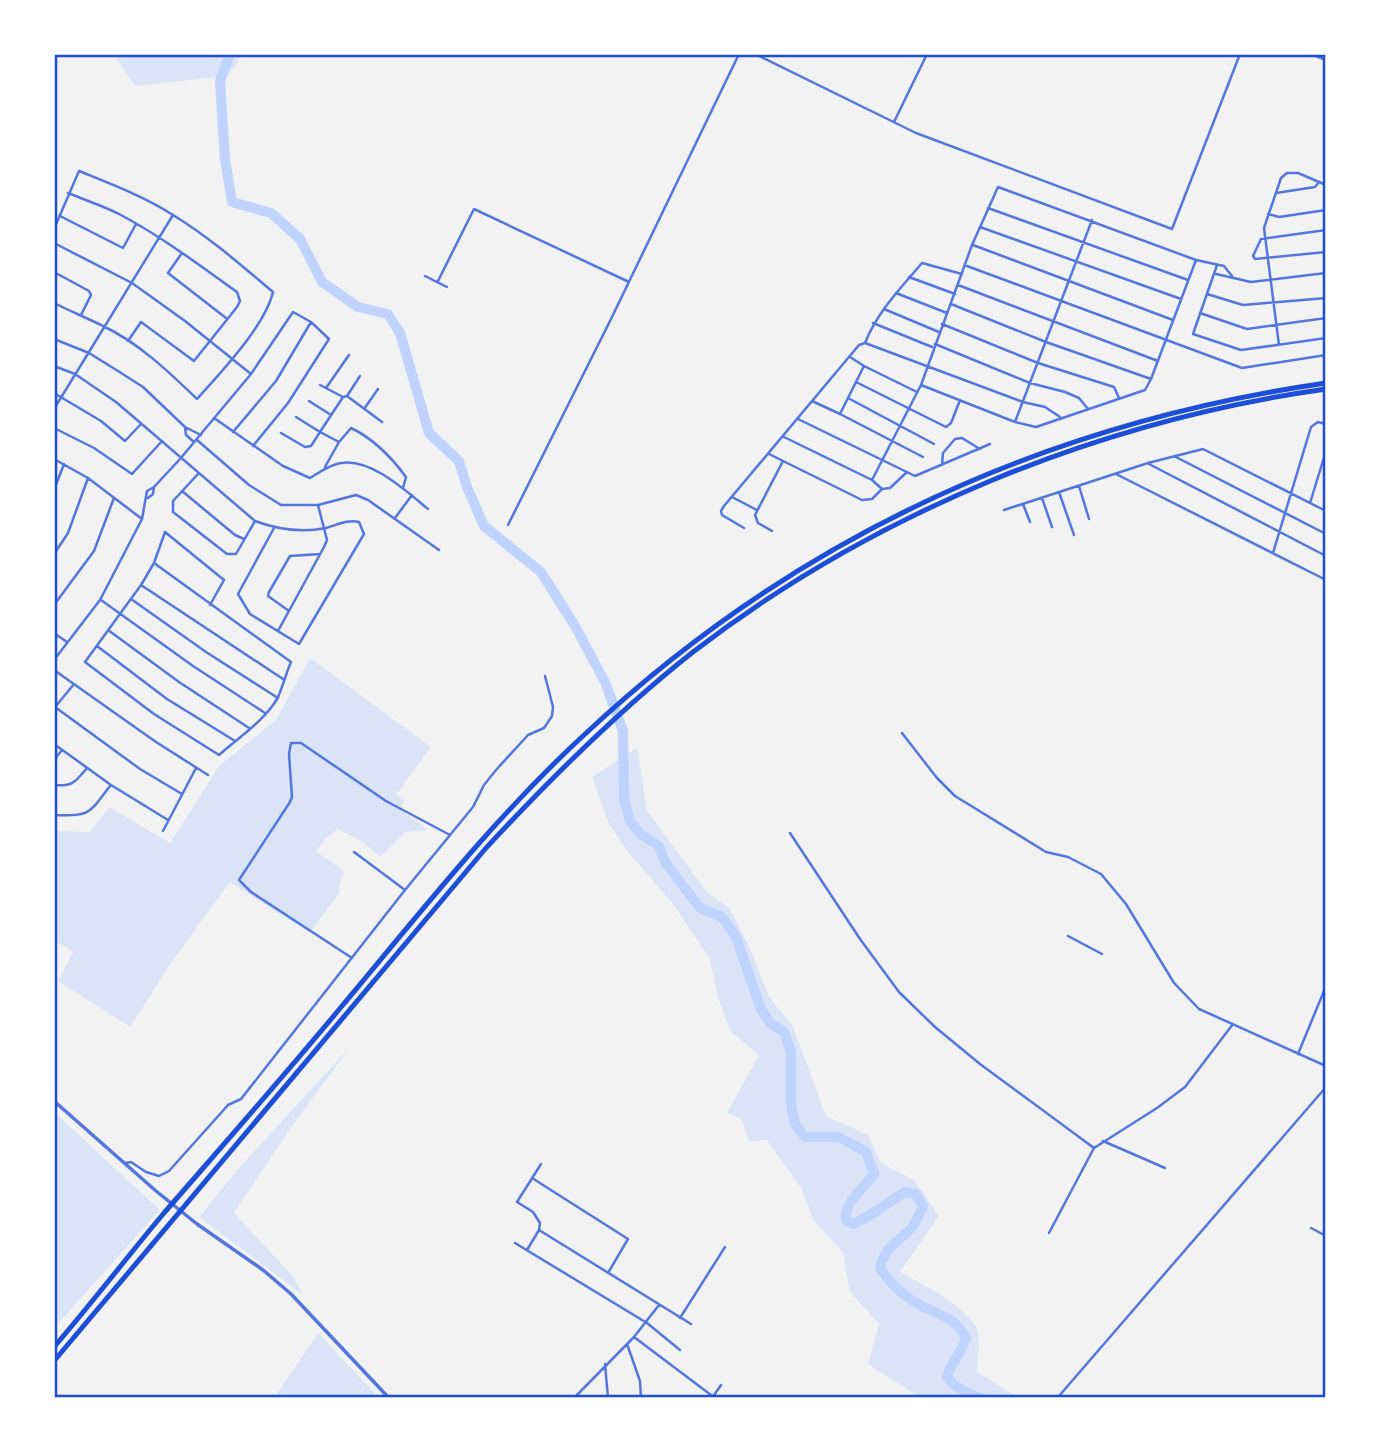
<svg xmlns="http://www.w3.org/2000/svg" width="1380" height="1452" font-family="'Sofia Sans Condensed',sans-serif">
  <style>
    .green { fill: #dbe4f7 }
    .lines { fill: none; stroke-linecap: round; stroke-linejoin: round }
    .river { stroke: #bfd3fe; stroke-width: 10 }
    .minor { stroke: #5277de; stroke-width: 2.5 }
    .tertiary { stroke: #5277de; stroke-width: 3.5 }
    .motorway { stroke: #1d4ed8; stroke-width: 5 }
    .neatline { fill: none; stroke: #1d4ed8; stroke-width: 2.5 }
  </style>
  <rect width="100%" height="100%" fill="#f2f2f2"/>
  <path class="green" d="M114,54H243L228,76L135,86Z
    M310,658L431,747L396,795L405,801L399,809L428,830L405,832L380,857L364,843L338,829L325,839L316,851L344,871L339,886L340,892L310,933L230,882L175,957L130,1027L58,981L73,952L54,940V831L90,832L109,807L170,843L219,766L276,720Z
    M637,748L647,811L707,892L729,908L750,948L768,995L793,1027L826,1116L868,1135L881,1163L914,1180L939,1216L900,1272C919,1282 975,1311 978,1333C980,1345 977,1359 977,1372L1019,1398H921L868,1364L879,1324L850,1292L843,1252L814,1221L801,1188L767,1140L749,1142L742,1119L727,1113L759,1055L731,1032L718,998L710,959L673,904L628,852L609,824L592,777Z
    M351,1046L292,1126L234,1213L292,1275L303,1295L199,1217L238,1169Z
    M54,1112L160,1210L54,1328Z
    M318,1333L379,1398H274Z"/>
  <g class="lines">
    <path class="river" d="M230,54L220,81L225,159L232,202L271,213L300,239L322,282L358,307L388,314L400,333L429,433L459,461L467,487L484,526L541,572L575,626L605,682L623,731L624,800L630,821L640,834L659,846L665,862L700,908L722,917L736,937L761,1009L770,1023L784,1032L791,1052V1105L795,1124L805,1137H839L866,1152L874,1174C864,1188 844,1202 846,1220L853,1224L867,1217L905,1192L916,1194L923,1206C920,1213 916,1222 912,1227C897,1244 886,1244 880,1268C891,1285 904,1297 922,1306C940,1315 956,1318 966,1338C962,1353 951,1362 947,1377C956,1389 968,1393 981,1398"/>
    <path class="minor" d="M755,54L916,133L1172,229L1240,54
      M1311,54L1326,60
      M894,122L927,54
      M68,193C85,200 103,206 119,214C161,236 199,265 237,292L240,301L237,307L194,361L141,322L128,341
      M1276,193L1315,187L1319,182
      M988,208L1188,280
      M1268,214L1279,217L1326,210
      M60,216L123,248L136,224
      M980,227L1181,299
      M54,229L79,171C111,184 143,196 173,215C209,237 241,265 273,292C265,326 221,372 197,399C169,372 139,343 103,326C87,318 70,311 54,303
      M1326,230L1261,239L1253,256L1255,259L1326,252
      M54,243L132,283L185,321L251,374
      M973,245L1173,320
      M182,253L168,273L226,318
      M1217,265L1193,334L1241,350L1326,338
      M967,266L1242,368L1326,355
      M54,272L89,291L91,295L81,315
      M1216,274L1251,282L1326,273
      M425,276L447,287
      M909,277L955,294
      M438,281L474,209L629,282
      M958,285L1158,361
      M896,293L947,313
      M1207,294L1243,305L1326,298
      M951,304L1046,342L1151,379
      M884,309L939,332
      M1200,313L1247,329L1326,318
      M873,323L932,347
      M942,324L1038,363L1114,387L1119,398
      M54,339L89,353L118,371L143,387L185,427L201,435
      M865,343L1023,402L1045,407L1060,417
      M935,344L1030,383L1065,392L1079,398L1088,409
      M1279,345L1264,228L1281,178L1287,173H1298L1326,185
      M54,366L75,374L116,402L255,521C279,530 301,533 326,528C337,525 348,519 359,522L364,534L299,644L250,614L238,594L274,528
      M864,366L917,392
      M856,382L946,427L951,423L960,400
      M921,385L1015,422L1036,427L1145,390L1151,379L1196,260
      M326,388L349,355
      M54,393L101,421L125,441L141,424
      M347,396L360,376
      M343,397L347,396L382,422
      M848,398L934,444
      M309,401L331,415
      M812,401L840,414L864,366L850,357
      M54,409L173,215
      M364,409L378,389
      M840,414L923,457
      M296,417L320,432L343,397L320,385
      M214,418L283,466L310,478C320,472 329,465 341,463C371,458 406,491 428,509
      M798,419L915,476L990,444
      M1015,422L1092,220
      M185,427L186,435L194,442
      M54,428L94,448L132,474L162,441
      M233,432L276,381L311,322
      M281,433L305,447L311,446L320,432L339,442
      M197,440L249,485L281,505H318L356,495L368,500L439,550
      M769,454L862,500L872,499L882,489L872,480L784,437
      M1174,456L1326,534
      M54,459L88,478L142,519
      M1149,464L1326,556
      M942,465L943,453L955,439L962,438L980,449
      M325,467L339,442L351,428C372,438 392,458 406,477L403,488
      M198,474L173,501V512L227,554H236L255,521
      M1116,474L1326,580
      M872,480L921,385L972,245L998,187L1196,260L1224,266L1232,276
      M1079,486L1089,519
      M882,489L890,488L907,472
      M54,490L64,464
      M182,491L235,535L244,539
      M1059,492L1074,535
      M732,497L757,510
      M148,498L153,494L154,487
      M1042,498L1052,527
      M1310,503L1326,451
      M1023,504L1030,522
      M1004,510L1148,463L1203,449L1326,511
      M395,518L412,495
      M508,525L611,319L739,54
      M744,528L722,515L721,511L724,506L859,345L865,343C878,311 900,289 922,263L962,274
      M772,531L758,523L755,515L783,461
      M1273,553L1311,427L1318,422L1326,424
      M54,554L68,533L88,478
      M154,563L291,662C286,673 282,690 277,699C264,721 238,738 219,755L154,714L85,662L141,585L154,563L165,532L224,580L210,605
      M141,585L283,679
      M131,599L206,652L278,698
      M101,600L193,666L265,713
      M54,605L94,551L114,498
      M289,611L268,596L269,592L290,556L320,554
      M108,630L179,682L249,728
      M278,631L324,547L327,540L318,505
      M54,633L67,642
      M97,646L167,699L235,741
      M54,660L100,600L142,519L147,491L154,487L180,459L251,374L293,312L311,322L329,339L288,403L253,446
      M54,670L156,742L208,775
      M56,706L74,684
      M55,707L140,769L182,794
      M902,733L937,778L955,796L1046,852L1068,857L1101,874L1126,904L1174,983L1199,1009L1326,1066
      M54,744L111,785L168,820
      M54,760L62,750
      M54,785C73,787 76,781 87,768
      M54,815C91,817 89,813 110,786
      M163,831L196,768
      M790,833L860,939L899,992L935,1027L980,1064L1094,1148
      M405,890L473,807L484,785L496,770L528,735L544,728L552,716L553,707L545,676
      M1068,936L1102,954
      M352,958L251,892L239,880L290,802L292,797L289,754L291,743H301L386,801L450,835
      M1298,1054L1326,986
      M1103,1141L1165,1168
      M126,1163L131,1162L146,1172L159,1176L169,1171L220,1114L228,1105L241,1099L405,890L354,852
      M532,1178L628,1239L608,1273
      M1311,1228L1326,1236
      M539,1230L691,1324
      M1049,1233L1094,1148L1157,1108L1185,1087L1233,1024
      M515,1243L647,1323L680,1350
      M527,1250L539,1230L540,1223L533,1212L517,1202L541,1164
      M680,1318L725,1247
      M634,1337L715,1398
      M627,1344L640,1381L641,1398
      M605,1364L608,1398
      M1059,1396L1326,1087
      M574,1398L634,1337L659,1305
      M712,1398L721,1385"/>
    <path class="tertiary" d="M54,1101L156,1191L197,1224L263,1270L291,1294L389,1398"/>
    <path class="motorway" d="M54,1347C92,1303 127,1257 164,1213C224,1144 284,1076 342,1006C420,913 495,817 584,735C793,539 1043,424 1326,383
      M54,1361L486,848C550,779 618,711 693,652C875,512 1099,421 1326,389"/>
  </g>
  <rect width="1380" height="1452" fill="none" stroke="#ffffff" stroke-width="112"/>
  <rect x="56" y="56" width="1268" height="1340" class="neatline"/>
</svg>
